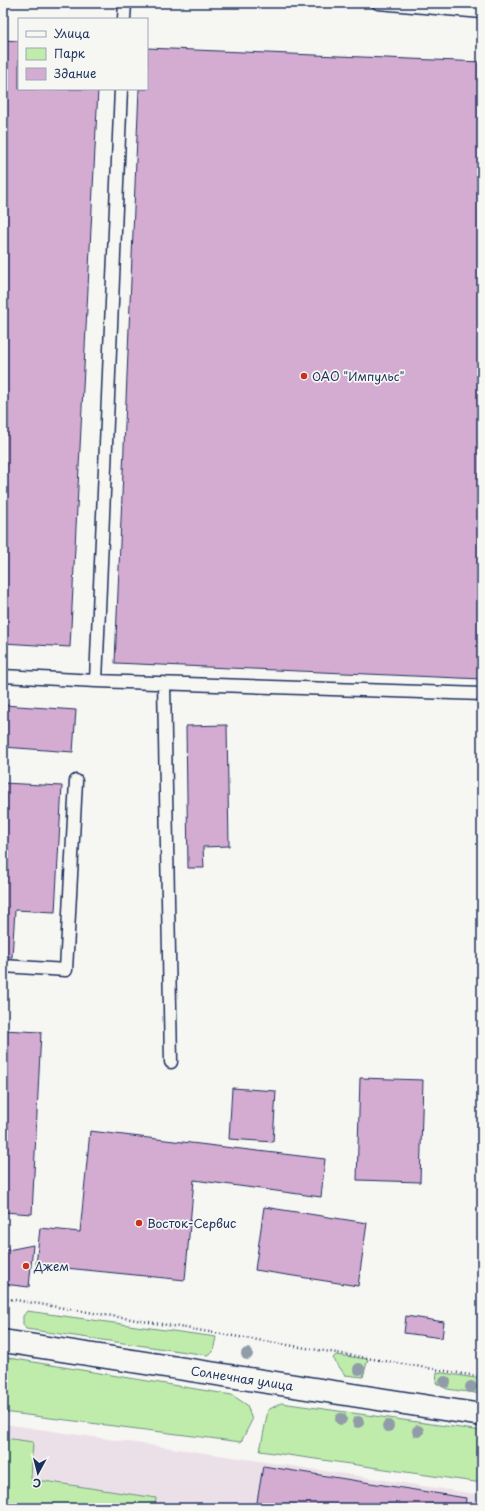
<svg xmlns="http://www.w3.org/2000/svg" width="485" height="1511" font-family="'Playpen Sans',sans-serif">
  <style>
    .built { fill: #ece0e8 }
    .green { fill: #bfecaa; stroke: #6d8e84 }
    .building { fill: #d4abd1; stroke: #1b2f5e }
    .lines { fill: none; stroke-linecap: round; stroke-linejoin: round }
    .lane-casing { stroke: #1b2f5e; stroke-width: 15 }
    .secondary-casing { stroke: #1b2f5e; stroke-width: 25 }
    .path { stroke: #1b2f5e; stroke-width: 2.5; stroke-dasharray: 1 3; stroke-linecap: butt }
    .lane { stroke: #f6f6f2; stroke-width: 12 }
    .secondary { stroke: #f6f6f2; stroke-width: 22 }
    .tree { fill: #909da9 }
    .poi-dot { fill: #c8321e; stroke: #f6f6f2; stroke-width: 1.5 }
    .labels { text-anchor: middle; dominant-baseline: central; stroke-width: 3.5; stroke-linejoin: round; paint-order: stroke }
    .poi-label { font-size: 12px; fill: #1b2f5e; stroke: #f6f6f2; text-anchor: start }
    .street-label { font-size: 12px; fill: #1b2f5e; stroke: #f6f6f2 }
  </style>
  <rect width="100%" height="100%" fill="#f6f6f2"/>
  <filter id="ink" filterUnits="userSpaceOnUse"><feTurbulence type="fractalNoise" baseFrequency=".025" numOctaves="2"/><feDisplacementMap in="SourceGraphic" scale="8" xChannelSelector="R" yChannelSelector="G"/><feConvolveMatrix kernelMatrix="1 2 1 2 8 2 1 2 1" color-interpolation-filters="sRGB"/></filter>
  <g filter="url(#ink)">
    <path class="built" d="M4,1424L233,1457L482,1495V1508H3Z"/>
    <path class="green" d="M27,1311L216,1337L213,1352L207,1355L26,1329L23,1324V1316Z
      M336,1355L368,1359L363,1377L345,1375L333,1358Z
      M3,1357L232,1395L247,1405L252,1420L241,1442L3,1412Z
      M437,1372L482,1379V1394L447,1389L436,1383Z
      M281,1403L482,1431V1483L260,1451L268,1410Z
      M5,1438L33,1442L31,1479L156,1498L155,1508H3V1453Z"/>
    <path class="building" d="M3,40L19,41V89H98L70,647L3,643Z
      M147,48L482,62V679L115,663L139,89H147Z
      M3,705L76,710L73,752L3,747Z
      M227,725L229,846L203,847L204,868H188L186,726Z
      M3,783L62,786L55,912L15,910L12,957L3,956Z
      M3,1030L41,1032L32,1214L3,1212Z
      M360,1078L423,1080L420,1182L357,1180Z
      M232,1088L276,1091L273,1142L229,1139Z
      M90,1131L325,1159L321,1197L194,1180L185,1280L36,1265L40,1228L80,1232Z
      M264,1207L367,1223L358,1286L255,1270Z
      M33,1245L29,1287L3,1284V1251Z
      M406,1316L444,1322L442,1338L404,1333Z
      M263,1466L466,1498L465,1508H256Z"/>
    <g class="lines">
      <g class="lane-casing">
        <path id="lane" d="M378,3L482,12
          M124,19L125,3
          M121,89L96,681L482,694
          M3,676L96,681
          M164,683L171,1062
          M3,966L66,970L76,781"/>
      </g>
      <g class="secondary-casing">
        <g id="secondary">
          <path id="s1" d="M3,1341L482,1415"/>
        </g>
      </g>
      <path class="path" d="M3,1298L482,1377"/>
      <use href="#lane" class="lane"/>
      <use href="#secondary" class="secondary"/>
    </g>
    <g class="tree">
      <circle cx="247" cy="1354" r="6"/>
      <circle cx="359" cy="1369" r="6"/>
      <circle cx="445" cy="1382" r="6"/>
      <circle cx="471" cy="1387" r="6"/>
      <circle cx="341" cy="1419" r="6"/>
      <circle cx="358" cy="1422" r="6"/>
      <circle cx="388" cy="1426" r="6"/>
      <circle cx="418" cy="1431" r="6"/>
    </g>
  </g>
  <g class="poi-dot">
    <circle cx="304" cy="376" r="4"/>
    <circle cx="139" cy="1223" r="4"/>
    <circle cx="26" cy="1266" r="4"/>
  </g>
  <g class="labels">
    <g class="poi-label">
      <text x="312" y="376">ОАО "Импульс"</text>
      <text x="147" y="1223">Восток-Сервис</text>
      <text x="34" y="1266">Джем</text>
    </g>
    <g class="street-label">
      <text stroke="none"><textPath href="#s1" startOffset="242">Солнечная улица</textPath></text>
    </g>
  </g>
  <rect width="485" height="1511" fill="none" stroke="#f6f6f2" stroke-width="16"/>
  <rect x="8" y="8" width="469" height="1495" fill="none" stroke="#1b2f5e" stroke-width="1.5" filter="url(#ink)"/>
  <rect x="18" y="18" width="130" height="72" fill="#f6f6f2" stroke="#9ea6b7"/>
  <rect x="26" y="31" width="20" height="6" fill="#f6f6f2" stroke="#9ea6b7"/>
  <text x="54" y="38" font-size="12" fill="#1b2f5e">Улица</text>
  <rect x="26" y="48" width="20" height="12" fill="#bfecaa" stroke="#9ea6b7"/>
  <text x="54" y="58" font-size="12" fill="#1b2f5e">Парк</text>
  <rect x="26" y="68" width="20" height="12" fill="#d4abd1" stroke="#9ea6b7"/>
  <text x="54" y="78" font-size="12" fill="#1b2f5e">Здание</text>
  <g transform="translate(38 1473) rotate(187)" stroke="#f6f6f2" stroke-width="3" paint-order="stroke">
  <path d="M0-3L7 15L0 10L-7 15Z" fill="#1b2f5e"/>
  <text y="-6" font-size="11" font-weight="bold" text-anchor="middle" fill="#1b2f5e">С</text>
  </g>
</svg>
